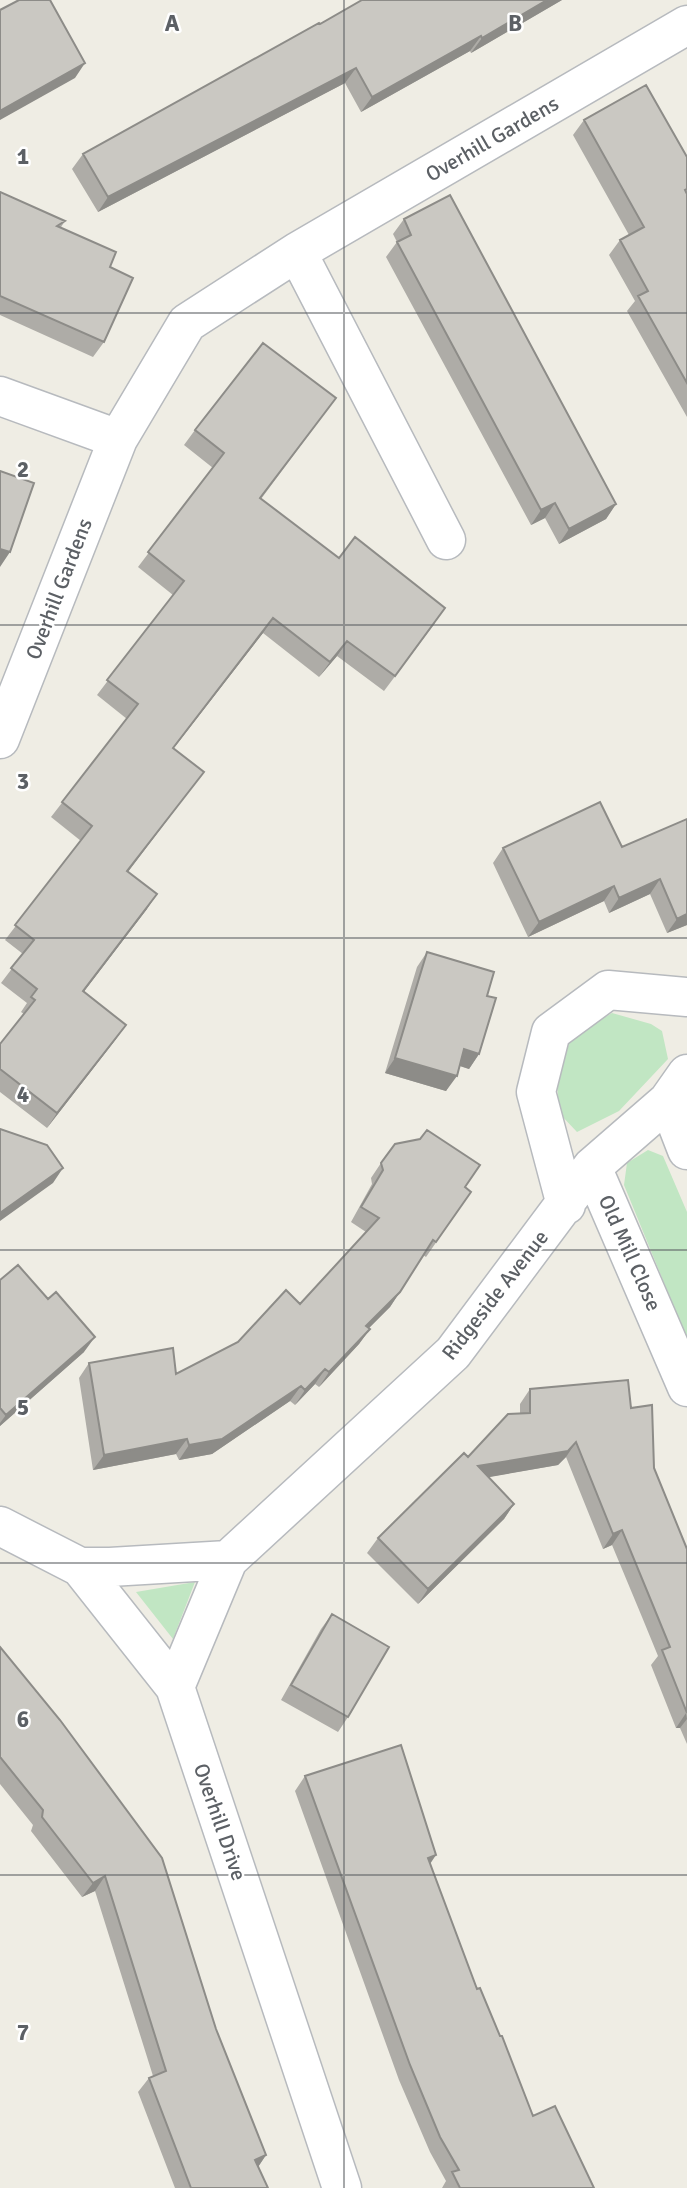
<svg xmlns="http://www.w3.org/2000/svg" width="687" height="2188" font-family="Signika,sans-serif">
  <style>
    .green { fill: #c1e6c3 }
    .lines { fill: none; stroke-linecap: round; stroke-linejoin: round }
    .minor-casing { stroke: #b7babe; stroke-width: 41 }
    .minor { stroke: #fff; stroke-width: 38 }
    .wall { fill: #aeaca7 }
    .shaded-wall { fill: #8d8c88 }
    .building { fill: #cac8c2; stroke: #8d8c88; stroke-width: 2 }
    .grid { fill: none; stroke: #5c6065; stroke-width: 2; stroke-opacity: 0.55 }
    .labels { text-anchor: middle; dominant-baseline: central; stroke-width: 5; stroke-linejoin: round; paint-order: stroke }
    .street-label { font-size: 21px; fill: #5c6065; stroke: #fff }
    .grid-label { font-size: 23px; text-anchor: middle; font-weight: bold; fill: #5c6065; stroke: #fff; stroke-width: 5; stroke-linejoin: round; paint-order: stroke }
  </style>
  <rect width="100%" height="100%" fill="#efede4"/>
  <path class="green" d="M612,1013L651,1024L662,1031L668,1059L619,1111L577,1132L559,1113L557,1083L571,1037Z
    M648,1150L663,1156L687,1212V1339L624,1185L627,1163Z
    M195,1582L173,1639L136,1592Z"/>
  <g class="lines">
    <g class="minor-casing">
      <path id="minor" d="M297,252L446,540
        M0,396L118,439L187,323L297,252L687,25
        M0,739L118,439
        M668,1101L687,1150
        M592,1167L687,1387
        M566,1205L536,1092L551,1032L608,990L687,997
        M0,1526L80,1567L175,1687L342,2188
        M80,1567H110L228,1560
        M175,1687L228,1560L453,1353L592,1167L668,1101L687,1074"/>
    </g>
    <use href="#minor" class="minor"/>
  </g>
  <path class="wall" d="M562,0L471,53L470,51L361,112L345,83L98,212L72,169L83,154L320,24Z
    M584,120L687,157V417L627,311L635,301L609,255L620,240L629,235L573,135Z
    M0,192L65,221L61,227L110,267L104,342L93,357L0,315Z
    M404,219L616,504L606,519L559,544L545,518L531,525L386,257L397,242L393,234Z
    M336,398L261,499L339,558L435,623L384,691L337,656L319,677L263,633L173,749L193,786L128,872L147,909L84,991L116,1039L47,1128L0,1092V1044L24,1014L21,1012L27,1003L1,983L23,954L5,940L81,841L51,817L127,719L97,695L173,595L138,567L213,468L184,445L195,430Z
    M687,819V925L667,933L650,894L609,913L604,901L528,937L493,863L503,848L622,847Z
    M427,952L487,996L479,1054L469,1069L460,1066L446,1091L385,1073L417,967Z
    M381,1163L465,1187L471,1192L426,1257L423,1255L390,1307L369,1328L370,1329L359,1344L319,1387L315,1384L295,1405L290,1401L212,1454L179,1460L176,1454L93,1470L79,1378L89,1363L176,1374L238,1342L300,1304L366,1232L351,1222L372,1184L371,1178Z
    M0,1280L48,1299L84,1352L0,1426Z
    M530,1389L631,1408L654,1468L687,1549V1744L680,1728H676L651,1665L658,1656L642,1617L612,1545L603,1549L566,1457L558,1465L488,1477L514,1504L504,1519L418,1604L367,1553L378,1538L468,1457L520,1413V1404Z
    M332,1614L348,1717L338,1732L281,1700L321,1629Z
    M0,1647L216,2029L266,2155L258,2167L268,2188H175L138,2092L149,2078L153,2076L95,1891L82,1897L31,1831L33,1825L0,1784Z
    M305,1776L430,1863L477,1989L533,2116L594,2188H442L446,2181L430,2152L399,2080L295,1791Z"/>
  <path class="shaded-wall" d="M547,0H562L471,53L482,38Z
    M481,36L470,51L361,112L372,97Z
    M85,63L75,78L0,120V111Z
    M356,68L345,83L98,212L108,197Z
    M555,503L545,518L531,525L541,510Z
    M616,504L606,519L559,544L569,529Z
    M0,549L10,552L0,567Z
    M273,618L263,633L162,763L173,748Z
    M347,641L337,656L319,677L330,662Z
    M204,772L193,786L117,886L127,871Z
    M660,879L650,894L609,913L619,898Z
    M614,886L604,901L528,937L539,922Z
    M157,894L147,909L73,1006L83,991Z
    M687,914V925L667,933L677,919Z
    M126,1025L116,1039L47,1128L57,1113Z
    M464,1049L479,1054L469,1069L454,1064Z
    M395,1058L457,1076L446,1091L385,1073Z
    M63,1168L53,1183L0,1221V1213Z
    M400,1292L390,1307L356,1341L366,1326Z
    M370,1329L359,1344L319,1387L329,1372Z
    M95,1337L84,1352L0,1426V1423L6,1415Z
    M325,1369L315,1384L295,1405L305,1390Z
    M301,1386L290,1401L212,1454L179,1460L189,1445Z
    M187,1439L176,1454L93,1470L104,1455Z
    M576,1442L566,1457L558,1465L467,1481L478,1466Z
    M514,1504L504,1519L418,1604L428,1589Z
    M622,1530L612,1545L603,1549L613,1534Z
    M686,1713L687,1719L680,1728H676Z
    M436,1855L426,1870L428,1858Z
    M105,1876L95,1891L82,1897L93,1883Z
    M266,2155L256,2170L255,2160Z"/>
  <path class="building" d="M19,0H50L85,63L0,111V10Z
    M362,0H547L482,38L481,36L372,97L356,68L108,197L83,154L319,23L320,24Z
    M646,85L687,157V189L685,190L687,194V383L638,296L648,291L620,240L644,227L584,120Z
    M0,192L65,221L57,226L116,252L110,267L133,278L104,342L0,296Z
    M450,195L616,504L569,529L555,503L541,510L397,242L411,235L404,219Z
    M263,343L336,398L260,498L339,558L355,537L445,608L395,676L347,641L330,662L273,618L173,748L204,772L127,871L157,894L83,991L126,1025L57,1113L0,1069V1044L35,1000L31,997L37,989L11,968L34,940L15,925L92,826L62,802L138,704L107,680L184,581L148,552L224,453L195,430Z
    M0,471L34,483L10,552L0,549Z
    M600,802L622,847L687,819V914L677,919L660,879L619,898L614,886L539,922L503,848Z
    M427,952L494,972L487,996L496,998L479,1054L464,1049L457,1076L395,1058Z
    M0,1129L47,1145L63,1168L0,1213Z
    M427,1130L480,1165L465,1187L471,1192L436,1242L433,1240L400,1292L366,1326L370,1329L329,1372L325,1369L305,1390L301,1386L222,1439L189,1445L187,1439L104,1455L89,1363L173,1348L176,1374L238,1342L286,1290L300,1304L379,1218L361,1207L383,1170L381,1163L395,1144L420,1139Z
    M18,1265L48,1299L56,1292L95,1337L6,1415L0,1408V1280Z
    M628,1380L631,1408L652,1405L654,1468L687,1549V1713L662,1650L670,1647L652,1603L622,1530L613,1534L576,1442L568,1451L478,1466L514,1504L428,1589L378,1538L464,1453L468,1457L508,1414L530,1413V1389Z
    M332,1614L389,1647L348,1717L291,1685Z
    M0,1647L60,1720L162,1858L216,2029L266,2155L255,2160L268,2188H191L149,2078L166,2071L105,1876L93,1883L42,1817L43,1810L0,1757Z
    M401,1745L436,1855L428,1858L477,1989L480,1988L500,2036H502L533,2116L555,2106L594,2188H460L452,2172L459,2170L440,2137L410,2065L305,1776Z"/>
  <path class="grid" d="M344,0V2188M0,313H687M0,625H687M0,938H687M0,1250H687M0,1563H687M0,1875H687"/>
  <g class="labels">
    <g class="street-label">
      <text transform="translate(492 139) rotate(-30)">Overhill Gardens</text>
      <text transform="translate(59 589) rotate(-69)">Overhill Gardens</text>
      <text transform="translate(630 1253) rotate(66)">Old Mill Close</text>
      <text transform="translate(495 1295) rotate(-52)">Ridgeside Avenue</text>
      <text transform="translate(220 1822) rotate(71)">Overhill Drive</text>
    </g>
  </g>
  <g class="grid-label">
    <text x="172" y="31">A</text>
    <text x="515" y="31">B</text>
    <text x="23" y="164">1</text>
    <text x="23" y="477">2</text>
    <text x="23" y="789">3</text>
    <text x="23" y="1102">4</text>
    <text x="23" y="1415">5</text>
    <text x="23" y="1727">6</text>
    <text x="23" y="2040">7</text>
  </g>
</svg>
